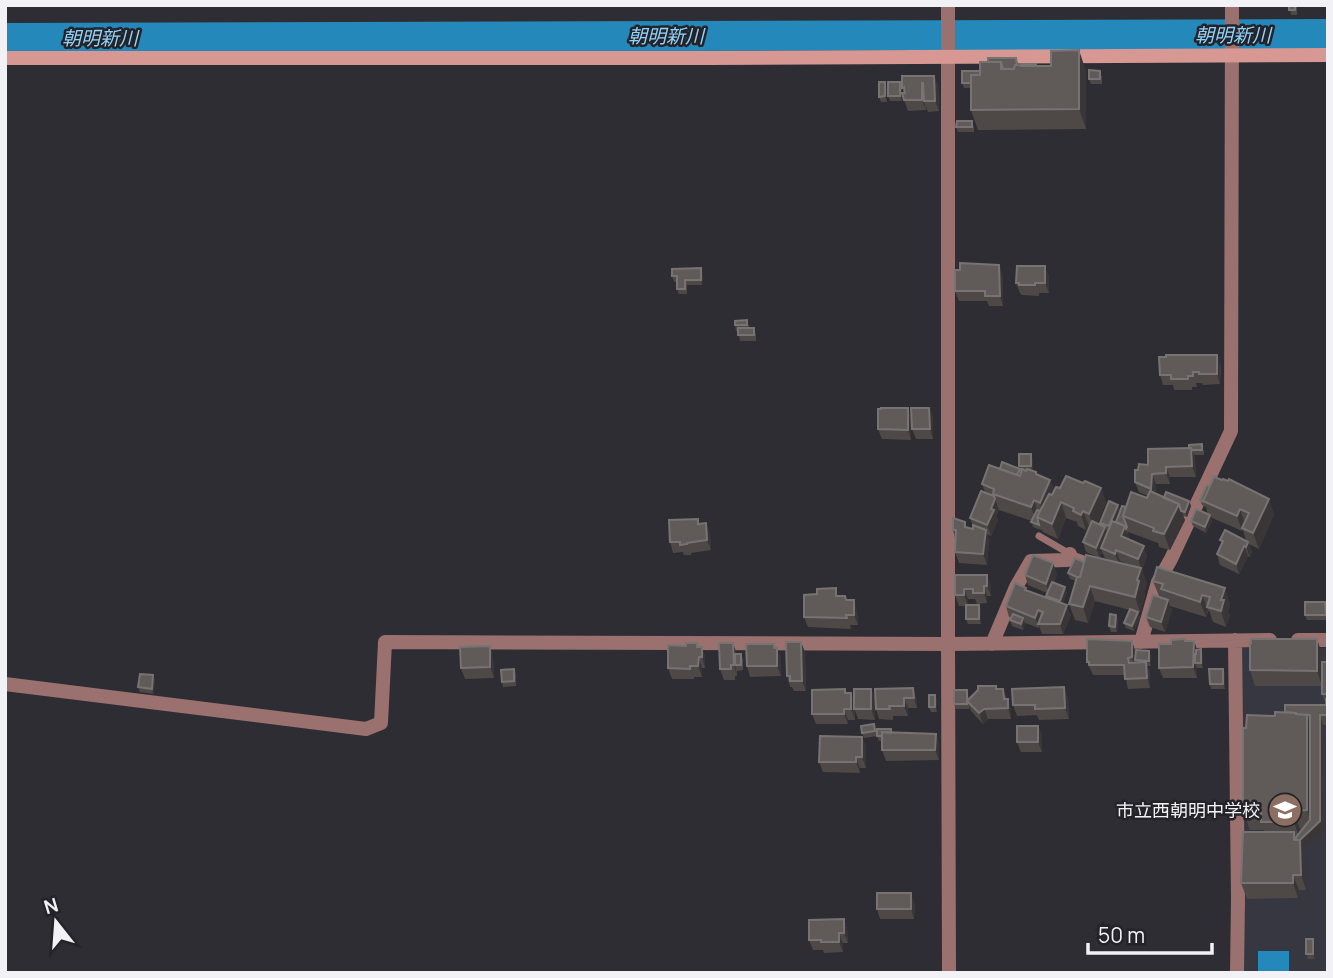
<svg xmlns="http://www.w3.org/2000/svg" width="1333" height="978" font-family="Manrope,'Noto Sans JP',sans-serif">
  <style>
    .built { fill: #373742 }
    .water { fill: #2489ba }
    .lines { fill: none; stroke-linecap: round; stroke-linejoin: round }
    .river { stroke: #2489ba; stroke-width: 30 }
    .lane { stroke: #9a716f; stroke-width: 7 }
    .street { stroke: #9a716f; stroke-width: 14 }
    .secondary { stroke: #d79793; stroke-width: 14 }
    .wall { fill: #4e4946; fill-rule: evenodd }
    .shaded-wall { fill: #3a3637 }
    .building { fill: #605b59; stroke: #777372; stroke-width: 2 }
    .labels { text-anchor: middle; dominant-baseline: central; stroke-width: 5; stroke-linejoin: round; paint-order: stroke }
    .poi-label { font-size: 18px; fill: #f2f2f6; stroke: #242329; text-anchor: end }
    .water-label { font-size: 19px; font-style: italic; fill: #91d4fb; stroke: #242329 }
  </style>
  <rect width="100%" height="100%" fill="#2d2d33"/>
  <path class="built" d="M1241,648H1328V973H1241Z"/>
  <path class="water" d="M1258,951H1289V973H1258Z"/>
  <g class="lines">
    <path class="river" d="M5,38L1328,34"/>
    <path class="lane" d="M1039,536L1070,554L1092,562"/>
    <path class="street" d="M948,5V644L949,973
      M1235,640L1238,898L1237,973
      M1298,640H1328
      M1141,642L1158,582L1171,559L1231,431L1232,5
      M992,644L1016,587L1031,561L1067,560L1070,554
      M5,684L366,729L381,723L385,642L948,644L1270,640"/>
    <path class="secondary" d="M5,58H707L1328,55"/>
  </g>
  <path class="wall" d="M1240,5H1280V6H1241Z
    M1289,5H1297V15H1291Z
    M1016,58L1019,66L1086,71V129L978,130L971,110V88H964L962,83L980,70L988,62Z
    M934,76L938,86L939,111L928,112L926,107V110L908,111L904,100V93L902,88Z
    M1102,76V84H1091L1089,79Z
    M900,82L902,87V101H890L888,96Z
    M887,87V102H881L879,97Z
    M974,126V132H958L956,127Z
    M1045,266L1049,277V293H1039V296L1022,295L1020,293L1016,283Z
    M703,274L702,285H687V294H679L677,289V282H674L672,276Z
    M1003,276V306H989L987,301H959L955,291Z
    M735,325H749V328L756,334V341H740L738,331H736Z
    M1221,365L1220,384L1203,385L1202,383H1196L1197,387H1192V390H1174L1173,385H1163L1160,375Z
    M929,408L933,418V439H916L912,429L911,419V440L882,439L878,429L911,418Z
    M1148,449L1204,450V455H1194L1195,458L1196,477H1170V484H1156L1155,494L1164,498L1189,501L1191,506L1187,517L1183,516L1185,520L1170,550L1159,547L1158,543L1128,532V534L1129,537L1128,539L1147,556L1142,570L1147,584L1144,592L1145,596L1140,612L1134,611L1138,612L1140,618L1134,631L1126,628L1124,623L1130,610L1095,601L1088,623L1075,620L1069,604L1076,581L1070,579L1068,573L1084,562L1112,561L1105,558L1102,552L1100,558L1086,552L1083,542L1089,526L1086,530L1078,526L1077,522L1066,518L1058,539L1043,532L1041,529V530L1033,527L1032,521L999,510L996,516L998,520L991,536L987,534L989,540L987,565L959,563L955,552V538L953,530L965,522L967,528L973,529V526L970,518L985,492L982,484L1000,469H1020L1021,472L1019,466L1033,459V471L1037,475L1050,480L1054,490L1060,488L1083,483L1101,488L1106,503L1097,523L1101,525L1100,523L1120,510L1115,522H1116L1126,507L1147,498L1148,496L1139,492L1135,482L1138,470L1148,465ZM1120,561L1133,566L1119,563Z
    M1222,480L1228,481L1274,514L1259,549L1249,544L1252,552L1250,557L1248,556L1239,574L1220,565L1217,554L1222,544L1220,540L1246,541L1243,530L1242,531L1210,517L1212,521L1206,533L1193,526L1191,521L1208,515L1206,507L1202,505L1200,500L1210,486Z
    M706,523L710,534L711,550L691,553V555H684L683,552L673,553L670,542L700,524Z
    M1057,574L1054,583L1067,592L1063,603L1071,615L1063,634H1042L1039,626V628L1025,623L1023,630L1012,626L1010,620L1011,618L1009,617L1006,606L1026,588L1027,591L1047,598V593L1028,585L1025,575Z
    M955,575L991,586V596H987V603L977,604L975,599H968V605H979L981,610V624H968L966,619V606H959L955,595Z
    M1153,581L1230,603L1228,611L1230,616L1226,627L1213,622L1209,610L1206,617L1170,606L1172,610L1165,632L1150,627L1146,617L1164,599L1159,596Z
    M839,596L847,600L857,610L858,625H850L851,629L808,627L804,617Z
    M1327,607L1328,620H1307L1305,615Z
    M1116,615L1118,620L1117,632H1111L1109,626Z
    M1185,639L1186,641H1194L1197,650L1203,655V668H1197V678H1163L1159,668L1171,644Z
    M1132,641L1135,651V662V660L1149,651L1151,656V666H1147L1150,672V688L1128,689L1125,675H1093L1087,662Z
    M490,646L493,657L494,678L465,679L461,668Z
    M686,646L702,647L705,657V668H702V677H694V679H672L668,668Z
    M775,648L781,658V676L750,677L747,666Z
    M805,652L806,691H794L792,687H790L787,676Z
    M737,654H741L743,659V670L737,671V676H735V680H724L720,669Z
    M1322,654V662H1328V725H1323L1324,832L1304,850L1306,855V890H1299L1298,898L1247,899L1241,883L1265,832L1264,830H1250L1243,810L1246,728L1285,712L1326,705L1322,694V686H1255L1250,670Z
    M514,669L516,674V686L503,687L502,682Z
    M1223,669L1225,674V689H1211L1210,684Z
    M153,675L155,681L153,694L140,692L138,687Z
    M996,686L997,689H1003L1011,710V719H988L983,724L971,711L969,706V709H956L954,704L967,690L969,699Z
    M871,689L875,699V720L858,719L855,710V720H848V724H816L812,714L846,693H851L854,703Z
    M875,689L917,699V708H908V716H893V720L879,719L876,709Z
    M935,695L937,700V712H931L929,707Z
    M1068,697L1069,719L1039,720L1037,715L1017,716L1013,705Z
    M1038,726L1042,736V752H1021L1017,742Z
    M876,729L877,733L936,734L939,744V760L886,761L882,750V741H879L877,736L864,738L862,733Z
    M862,737L866,747V768H860V773L823,772L819,762Z
    M915,904L914,919H880L877,909Z
    M844,919L847,929L848,943H843V952L824,953L823,950H813L809,940Z
    M1315,944V959H1308L1306,954Z"/>
  <path class="shaded-wall" d="M1079,50L1086,71V129L1079,109Z
    M934,76L938,86L939,111L935,101Z
    M885,82L887,87V102L885,96Z
    M900,82L902,87V101L900,96Z
    M922,83L926,93L924,101L926,110L922,100Z
    M999,265L1003,276V306L1000,296Z
    M1045,266L1049,277V293L1045,283Z
    M701,268L703,274L702,285L701,280Z
    M1217,355L1221,365L1220,384L1217,374Z
    M908,408L911,418V440L908,430Z
    M929,408L933,418V439L930,429Z
    M1191,448L1195,458L1196,477L1192,466Z
    M1031,454L1033,459V472L1031,466Z
    M1166,467L1170,477V484L1166,473Z
    M1152,474L1156,484L1155,499L1151,489Z
    M1050,480L1056,496L1043,513L1040,503Z
    M1101,488L1106,503L1094,529L1089,514Z
    M995,499L999,510L996,516L998,520L991,536L987,525L991,509Z
    M1269,499L1274,514L1259,549L1253,533Z
    M1034,500L1039,516L1037,517V523L1031,507Z
    M1189,501L1191,506L1187,517L1185,512Z
    M1061,502L1066,518L1058,539L1052,524Z
    M1179,504L1185,520L1170,550L1164,534Z
    M1118,505L1120,510L1111,532L1109,526Z
    M1240,509L1245,524L1242,528V531L1237,516Z
    M1083,511L1089,526L1086,530L1081,515Z
    M1210,515L1212,521L1206,533L1205,527Z
    M706,523L710,534L711,550L707,540Z
    M1125,526L1129,537L1124,546L1121,536Z
    M1105,527L1109,537L1101,548L1102,552L1100,558L1096,548Z
    M986,530L989,540L987,565L983,554Z
    M1248,542L1252,552L1250,557L1246,547Z
    M1144,546L1147,556L1142,570L1147,584L1144,592L1145,596L1140,612L1135,597L1137,580L1141,568L1138,559Z
    M1244,546L1248,556L1239,574L1236,564Z
    M1116,550L1120,561L1119,564L1115,554Z
    M1053,563L1057,574L1050,594L1046,584Z
    M987,575L991,586V596L987,586Z
    M984,586L987,596V603L984,593Z
    M1090,586L1095,601L1088,623L1083,607Z
    M1065,587L1067,592L1062,606L1060,601Z
    M1225,588L1230,603L1228,611L1230,616L1226,627L1221,611V600Z
    M964,589L968,599V606L964,595Z
    M1202,595L1208,610L1206,617L1200,602Z
    M854,600L857,610L858,625L854,615Z
    M1168,600L1172,610L1165,632L1161,622Z
    M1325,602L1327,607L1328,620L1326,615Z
    M979,605L981,610V624L979,619Z
    M1067,605L1071,615L1063,634L1060,624Z
    M1038,610L1042,620L1038,624L1039,628L1035,618Z
    M1138,612L1140,618L1134,631L1132,626Z
    M1116,615L1118,620L1117,632L1115,627Z
    M1023,618L1025,623L1023,630L1021,624Z
    M1317,639L1322,654V686L1317,671Z
    M1132,641L1135,651V668L1132,657Z
    M1194,641L1198,652L1195,663L1197,668V678L1193,667Z
    M801,642L805,652L806,691L802,681Z
    M733,643L737,654L735,665L737,676L734,665Z
    M774,644L777,654V648L781,658V676L777,666Z
    M490,646L493,657L494,678L490,667Z
    M702,647L705,657V668L702,657Z
    M1201,649L1203,655V668L1201,663Z
    M1149,651L1151,656V666L1149,661Z
    M699,657L702,668V677L698,666Z
    M1146,662L1150,672V688L1147,678Z
    M1223,669L1225,674V689L1223,684Z
    M153,675L155,681L153,694L152,689Z
    M1064,687L1068,697L1069,719L1065,708Z
    M913,688L917,699V708L914,698Z
    M871,689L875,699V720L871,709Z
    M851,693L854,704L855,720L851,709Z
    M935,695L937,700V712L935,707Z
    M904,698L908,708V716L904,706Z
    M1008,699L1011,710V719L1008,708Z
    M844,709L848,720V724L844,714Z
    M984,709L988,719L983,724L979,713Z
    M1307,715L1314,735L1320,715L1323,725L1324,832L1304,850L1306,855V890L1301,875L1294,840V832L1298,843L1300,840L1294,822L1293,811L1301,831L1313,828L1307,810Z
    M1038,726L1042,736V752L1038,742Z
    M936,734L939,744V760L935,750Z
    M862,737L866,747V768L862,757Z
    M856,757L860,768V773L856,762Z
    M1293,875L1299,890L1298,898L1293,883Z
    M911,893L915,904L914,919L911,909Z
    M844,919L847,929L848,943L844,933Z
    M839,933L843,943V952L839,942Z
    M1313,939L1315,944V959L1313,954Z"/>
  <path class="building" d="M1289,5H1295V10H1289Z
    M1079,50V109L971,110V75H980V62H1001V69H1014L1015,65L1051,66V51Z
    M988,58H1016L1017,65H1015L1014,69H1003L1001,62H988Z
    M1021,64H1036V66H1021Z
    M1089,70L1100,71V79H1089Z
    M962,71H980V75H971V83H962Z
    M902,76H934L935,101H924L923,83H922V100H904L902,93H905L904,87L902,88Z
    M879,82H885V96L879,97Z
    M888,82H900V96H888Z
    M957,121H972V127H956Z
    M960,263L999,265L1000,296H985V291H955V270H960Z
    M1017,266H1045V283H1035V285H1019V283H1016Z
    M701,268V280H685V289H677V276H672V269Z
    M747,320V325H735V321Z
    M738,328H754V335H738Z
    M1166,355H1217V374H1199V372H1193V376H1188V379H1171V375H1160L1159,357H1166Z
    M881,408H908V430L878,429V409H881Z
    M911,408H929L930,429H912Z
    M1202,444V450H1192L1191,448H1189V445Z
    M1191,448L1192,466L1166,467V473L1152,474L1151,489L1135,482V470H1138L1139,464L1148,465V449Z
    M1019,454H1031V466H1019Z
    M1002,462L1020,469L1017,475L1000,469Z
    M989,465L1020,476L1022,469L1026,471L1027,469L1036,472V474L1050,480L1040,503L1034,500L1031,507L993,494L994,489L982,484Z
    M1066,476L1083,483L1085,481L1101,488L1089,514L1083,511L1081,515L1073,511L1074,508L1061,502L1052,524L1037,517L1049,494L1052,495L1056,487L1060,488Z
    M1214,477L1222,480L1223,479L1228,481L1229,479L1269,499L1253,533L1242,528L1249,513L1240,509L1237,516L1203,501Z
    M1207,485L1210,486L1203,501L1204,502L1200,500Z
    M981,491L994,496L995,499L991,509L994,510L987,525L970,518Z
    M1150,491L1179,504L1164,534L1153,531L1154,528L1123,516L1131,492L1147,498Z
    M1166,492L1189,501L1185,512L1181,511L1179,504L1164,498Z
    M1109,501L1118,505L1109,526L1100,523Z
    M1122,506L1126,507L1123,516L1127,527L1126,529L1125,526L1116,522Z
    M1196,509L1210,515L1205,527L1191,521Z
    M1037,510L1040,511L1037,517L1039,525L1031,522Z
    M953,518L965,522V527L973,529V525L986,530L983,554L955,552L956,530H953Z
    M698,519V524L706,523L707,540L687,543V544L680,545V542H670L669,520Z
    M1092,521L1105,527L1096,548L1083,542Z
    M1112,521L1125,526L1121,536L1144,546L1138,559L1116,550L1115,554L1101,548Z
    M1225,530L1248,542L1246,547L1244,546L1236,564L1217,554L1223,541L1220,540Z
    M1033,555L1053,563L1046,584L1025,575Z
    M1086,555L1141,568L1137,580L1139,581L1135,597L1090,586L1083,607L1069,604L1077,577H1080Z
    M1075,558L1084,562L1080,577H1077L1068,573Z
    M1157,567L1225,588L1221,600H1224L1221,611L1207,607L1210,597L1202,595L1200,602L1161,589L1163,584L1153,581Z
    M955,575H987V586H984V593H973V589H964V595H955Z
    M1052,582L1065,587L1060,601L1046,596Z
    M1015,583L1026,588L1025,590L1067,605L1060,624H1038L1043,612L1038,610L1035,618L1006,606Z
    M836,588V596H845L846,600H854V615H846L847,618L804,617V595L817,594V589Z
    M1153,595L1168,600L1161,622L1146,617Z
    M1305,602H1325L1326,615H1305Z
    M966,605H979V619H966Z
    M1130,609L1138,612L1132,626L1124,623Z
    M1013,614L1023,618L1021,624L1010,620Z
    M1110,614L1116,615L1115,627L1109,626Z
    M1087,639L1132,641V657L1128,658L1129,663L1146,662L1147,678L1125,679L1124,665H1089V662H1087Z
    M1185,639V641H1194L1193,667L1159,668V644H1171V640Z
    M1251,639H1317V671L1250,670V643H1251Z
    M786,642H801L802,681H790V676H787Z
    M686,643H697V647H702V657H699L698,666H690V669L668,668V645L686,646Z
    M719,643H733L734,665H731V669H720Z
    M746,644H774V648H777V666H747Z
    M490,646V667L461,668L460,647Z
    M1201,649V663H1195V654H1196V650Z
    M1136,650L1149,651V661L1135,660Z
    M735,654H741V665H735Z
    M1322,662H1328V694H1322Z
    M514,669V681L502,682L501,670Z
    M1209,669H1223V684H1210Z
    M140,674L153,675L152,689L138,687Z
    M978,686H996V689H1003L1004,699H1008V708L984,709L979,713L967,701L978,690Z
    M1064,687L1065,708L1035,709V705H1013L1012,689Z
    M913,688L914,698H904V706H889L890,709H876L875,689Z
    M845,689V693H851V709H844V714H812V690Z
    M854,689H871V709H854Z
    M954,690H967V704H954Z
    M929,695H935V707H929Z
    M1326,699H1328V715H1320V821L1300,840H1296V837L1310,820V715L1297,714L1296,713L1285,712V705H1326Z
    M1275,712L1296,713V714L1307,715V810L1293,811L1294,822H1261V810H1243V728H1246L1247,715L1275,716Z
    M874,724L875,731L862,733L861,726Z
    M1017,726H1038V742H1017Z
    M877,729H891V733L882,732V736H877Z
    M882,732L936,734L935,750H882Z
    M820,736L862,737V757H856V762H819Z
    M1243,832H1294V840H1300L1301,875H1293V883H1241Z
    M877,893H911V909H877Z
    M844,919V933H839V942H821V940H809V920Z
    M1306,939H1313V954H1306Z"/>
  <defs>
    <g id="school-disc" transform="scale(1.75)"><circle r="9.5" fill="#8d6e63" stroke="#242329"/><path d="M0-5L7-2L0 1L-7-2ZM-4 1L0 2.5L4 1V4Q0 6-4 4Z" fill="#fff"/></g>
  </defs>
  <g fill-rule="evenodd">
    <use href="#school-disc" x="1285" y="810"/>
  </g>
  <g class="labels">
    <g class="poi-label">
      <text x="1260" y="810">市立西朝明中学校</text>
    </g>
    <g class="water-label">
      <text x="1233" y="35">朝明新川</text>
      <text x="666" y="36">朝明新川</text>
      <text x="100" y="38">朝明新川</text>
    </g>
  </g>
  <rect width="1333" height="978" fill="none" stroke="#f2f2f6" stroke-width="14"/>
  <g transform="translate(56 922) rotate(343)" stroke="#242329" stroke-width="5" paint-order="stroke">
  <path d="M0-5L12 26L0 18L-12 26Z" fill="#f2f2f6"/>
  <text y="-10" font-size="19" font-weight="bold" text-anchor="middle" fill="#f2f2f6">N</text>
  </g>
  <path d="M1088 943v10h124v-10" fill="none" stroke="#f2f2f6" stroke-width="3.5"/>
  <text x="1098" y="943" font-size="21" fill="#f2f2f6" stroke="#242329" stroke-width="5" paint-order="stroke">50 m</text>
</svg>
